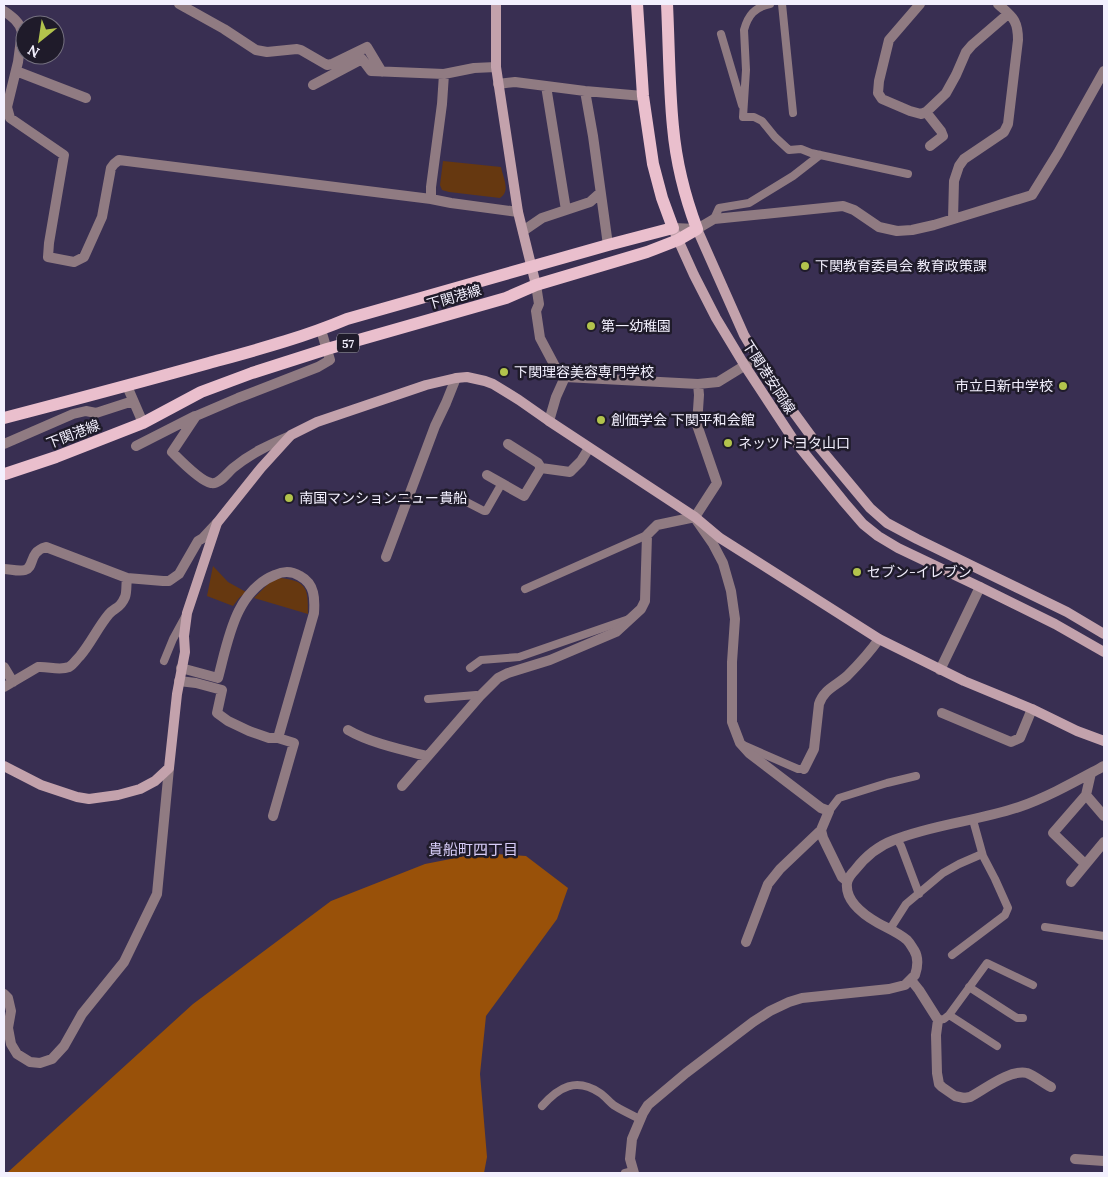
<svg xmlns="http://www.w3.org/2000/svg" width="1108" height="1177" font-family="Lora,'Noto Sans JP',serif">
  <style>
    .green { fill: #663810 }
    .forest { fill: #995109 }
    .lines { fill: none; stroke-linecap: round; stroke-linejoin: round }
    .lane { stroke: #907b82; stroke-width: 8 }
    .street { stroke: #907b82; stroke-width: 10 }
    .secondary { stroke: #c3a2ac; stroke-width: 10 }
    .primary { stroke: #eabfcd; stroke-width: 12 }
    .poi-dot { fill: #b2c34c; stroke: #1f1b2a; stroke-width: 2 }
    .labels { text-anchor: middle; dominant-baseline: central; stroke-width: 5; stroke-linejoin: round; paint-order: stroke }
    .shield { fill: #1f1b2a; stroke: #b3b0be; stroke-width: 1 }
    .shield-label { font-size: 12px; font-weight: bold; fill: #f3f0fe }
    .poi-label { font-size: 14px; fill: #f3f0fe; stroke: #1f1b2a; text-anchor: start }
    .street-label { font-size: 14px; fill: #f3f0fe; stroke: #1f1b2a }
    .neighbourhood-label { font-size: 15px; fill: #d8cdf9; stroke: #1f1b2a }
  </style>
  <rect width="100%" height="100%" fill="#392f52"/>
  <path class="green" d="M443,161L501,167C503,178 511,191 500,198L449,192L442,190L440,185Z
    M213,566L228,582L246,592L239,598L233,606L207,596Z
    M281,578C308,581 308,590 308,614L254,598L271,581Z"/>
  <path class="forest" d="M481,853L526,856L568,888L557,919L486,1016L480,1074L487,1157L484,1173H7L193,1004L331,901L425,864Z"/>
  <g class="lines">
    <path class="lane" d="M770,4C755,7 748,15 744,30L746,70L743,117H754L762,121L775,137L789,150L801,149L811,153L908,174
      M782,4L793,113
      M721,34L742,105
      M714,219L719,208L749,203L793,176L820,155
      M457,497L484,511H486L502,483
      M525,589L647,535
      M164,661L173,639L185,617
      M470,668L481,660L519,657L629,619
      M428,699L476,695L480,696
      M743,745L798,769H804
      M829,811L839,798L887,783L916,776
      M897,839L901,846L919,894
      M1045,927L1104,936
      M890,929L906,904L943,873L959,864L982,854
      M952,955L1005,915L1008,908L995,879L983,856L973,820
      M969,987L1017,1018H1023
      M949,1015L997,1046
      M938,1020L944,1019L949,1015L987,963L1033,985
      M542,1106C559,1087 576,1077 600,1093C606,1097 610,1103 615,1106C623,1111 632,1115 640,1119
      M625,1173L633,1171"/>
    <path class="street" d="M179,4L224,29L256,50L267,52L297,49L301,50L327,65L332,64L367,47L382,72
      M920,4L889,40L879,81L878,93L882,99L910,111L921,114L926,112L946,93L956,75L966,52L972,45L1008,14
      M4,11C11,16 20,22 22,32L18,62L7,107L10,118L64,155L49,243L48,257L74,262L84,257L102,217L111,168L114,164L119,160L431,199L451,203L518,212
      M16,71L86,98
      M498,84L515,82L585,91L643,96
      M313,85L362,59L371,71L444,74L474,68L496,67
      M546,86L566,210
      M585,91L593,136L608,245
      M926,112L941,131L943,136L930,146
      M431,199V187L442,104L444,74
      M953,219L954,181L959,166L964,159L1004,132L1008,124L1018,40C1018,19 1012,17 998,4
      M673,228L697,229L714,219L843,206L854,210L879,227L897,231L912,230L934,225L1032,195L1058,153L1104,71
      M523,231L542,218L590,202L600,193
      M536,285L539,304L536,311L540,338L557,370L565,377L556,397L549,421
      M565,377L698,384L718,382L757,358
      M127,386L143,423
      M290,436C269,445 251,453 233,468C227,473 219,485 211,483C200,481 180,460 172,452L196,416L238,398L318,367L330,360L321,330
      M4,444L73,414L86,411L96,413L133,401
      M508,444L538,463L541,468
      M136,446L195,416
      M487,475L524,496L541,468L570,472L581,461L589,448
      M697,521L713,544L723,563L731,591L735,619L732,662V722L740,743L749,753L821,808L829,811L821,830L823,838L842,877L847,881
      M386,557L435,426L446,403L456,378
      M4,569C10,569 19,572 25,570C35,567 28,552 46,547L127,578L163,581H169L179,574L198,541L203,538L217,523
      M4,667L13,682
      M181,668L218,678C228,641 235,591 275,575C283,571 292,571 300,576C315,584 315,599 314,613L278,738
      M940,670L980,587
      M179,681L196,683L222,690L217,713L228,721L249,731L269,738H278L294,743L273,816
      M4,687L38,667C48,666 59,671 69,667C73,665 76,660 80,656C91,643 98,627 109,614C115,607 120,609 125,597C127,592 126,584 127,578
      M942,713L1011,742L1020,738L1032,709
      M348,730C370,743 403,750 427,756
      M804,769L814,749L819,704C824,689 836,686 847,676C858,665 870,652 879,639
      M402,786L480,696L498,678L508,673L550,660L616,632L641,609L645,601L647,535L657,525L695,517L717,483L697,425L699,395L698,384
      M1086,795L1104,816
      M1085,864L1053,833L1086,795L1091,773
      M1071,882L1104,842
      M746,942L768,884L780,869L821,830
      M911,980L919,990L938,1020L936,1035L937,1073L939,1084L942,1087L955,1096L964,1098L970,1097C985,1089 1010,1069 1027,1073C1035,1076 1043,1083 1051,1087
      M4,994L8,998L11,1011L8,1028L11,1044L17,1054L30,1062L40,1063L52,1059L64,1046L82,1014L124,962L157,894L169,768
      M1075,1159L1104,1161
      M634,1173L630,1159L632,1139L643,1113L648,1105L686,1073L753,1022L770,1011L789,1002L802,998L889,989L905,985L915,975C918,966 919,958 914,950C912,947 910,943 907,940C899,933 887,928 878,923C864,915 845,901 847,883C848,878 852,873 855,870C865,857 878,846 894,840C934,824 978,821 1019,807C1048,797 1076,781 1104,766"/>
    <path class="secondary" d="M496,4V67L518,212L536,285
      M697,229L744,335L773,384L819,447L870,508L887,523L917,539L1067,612L1104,634
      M675,233L694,275L716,318L745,366L793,439L844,502L863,524L878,536L898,548L980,587L1055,624L1104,652
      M4,766L41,785L77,797L89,799L118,795L140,789L155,781L169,768L177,694L185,652L184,636L187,613L217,523L261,468L291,435L317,422L426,385L456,378L467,377L485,381L493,384L519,400L549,421L695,517L720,538L879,639L964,681L1032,709L1077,731L1104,741"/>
    <path class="primary" d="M4,418C73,400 141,382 209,363C256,350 302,338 347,319L608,245L673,228L662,198L653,164L643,96L637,4
      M5,474L56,457L143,423L201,392L252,373L327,349L506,298L536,285L647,252L678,240L697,229C685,197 676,161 673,127C669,87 669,45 667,4"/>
  </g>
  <g class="poi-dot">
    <circle cx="805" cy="266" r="5"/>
    <circle cx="591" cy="326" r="5"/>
    <circle cx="504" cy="372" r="5"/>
    <circle cx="1063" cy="386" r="5"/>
    <circle cx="601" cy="420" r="5"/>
    <circle cx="728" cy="443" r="5"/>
    <circle cx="289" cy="498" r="5"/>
    <circle cx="857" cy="572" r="5"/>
  </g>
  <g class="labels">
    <rect class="shield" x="337" y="333.5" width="22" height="19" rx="4"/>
    <g class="shield-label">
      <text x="348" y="343">57</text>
    </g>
    <g class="poi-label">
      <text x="815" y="266">下関教育委員会 教育政策課</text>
      <text x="601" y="326">第一幼稚園</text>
      <text x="514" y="372">下関理容美容専門学校</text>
      <text x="1053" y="386" text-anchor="end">市立日新中学校</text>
      <text x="611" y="420">創価学会 下関平和会館</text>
      <text x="738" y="443">ネッツトヨタ山口</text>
      <text x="299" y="498">南国マンションニュー貴船</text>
      <text x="867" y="572">セブン-イレブン</text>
    </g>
    <g class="street-label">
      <text transform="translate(454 297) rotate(-16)">下関港線</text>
      <text transform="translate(769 377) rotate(57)">下関港安岡線</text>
      <text transform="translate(73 434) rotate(-21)">下関港線</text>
    </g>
    <g class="neighbourhood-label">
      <text x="473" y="849">貴船町四丁目</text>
    </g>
  </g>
  <rect width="1108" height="1177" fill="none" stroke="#f3f0fe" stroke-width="10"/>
  <g transform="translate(40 40) rotate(210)"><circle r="24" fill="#1f1b2a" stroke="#74707f"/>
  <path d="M0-4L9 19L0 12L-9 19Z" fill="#b2c34c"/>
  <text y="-8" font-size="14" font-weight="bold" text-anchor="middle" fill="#f3f0fe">N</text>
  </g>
</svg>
